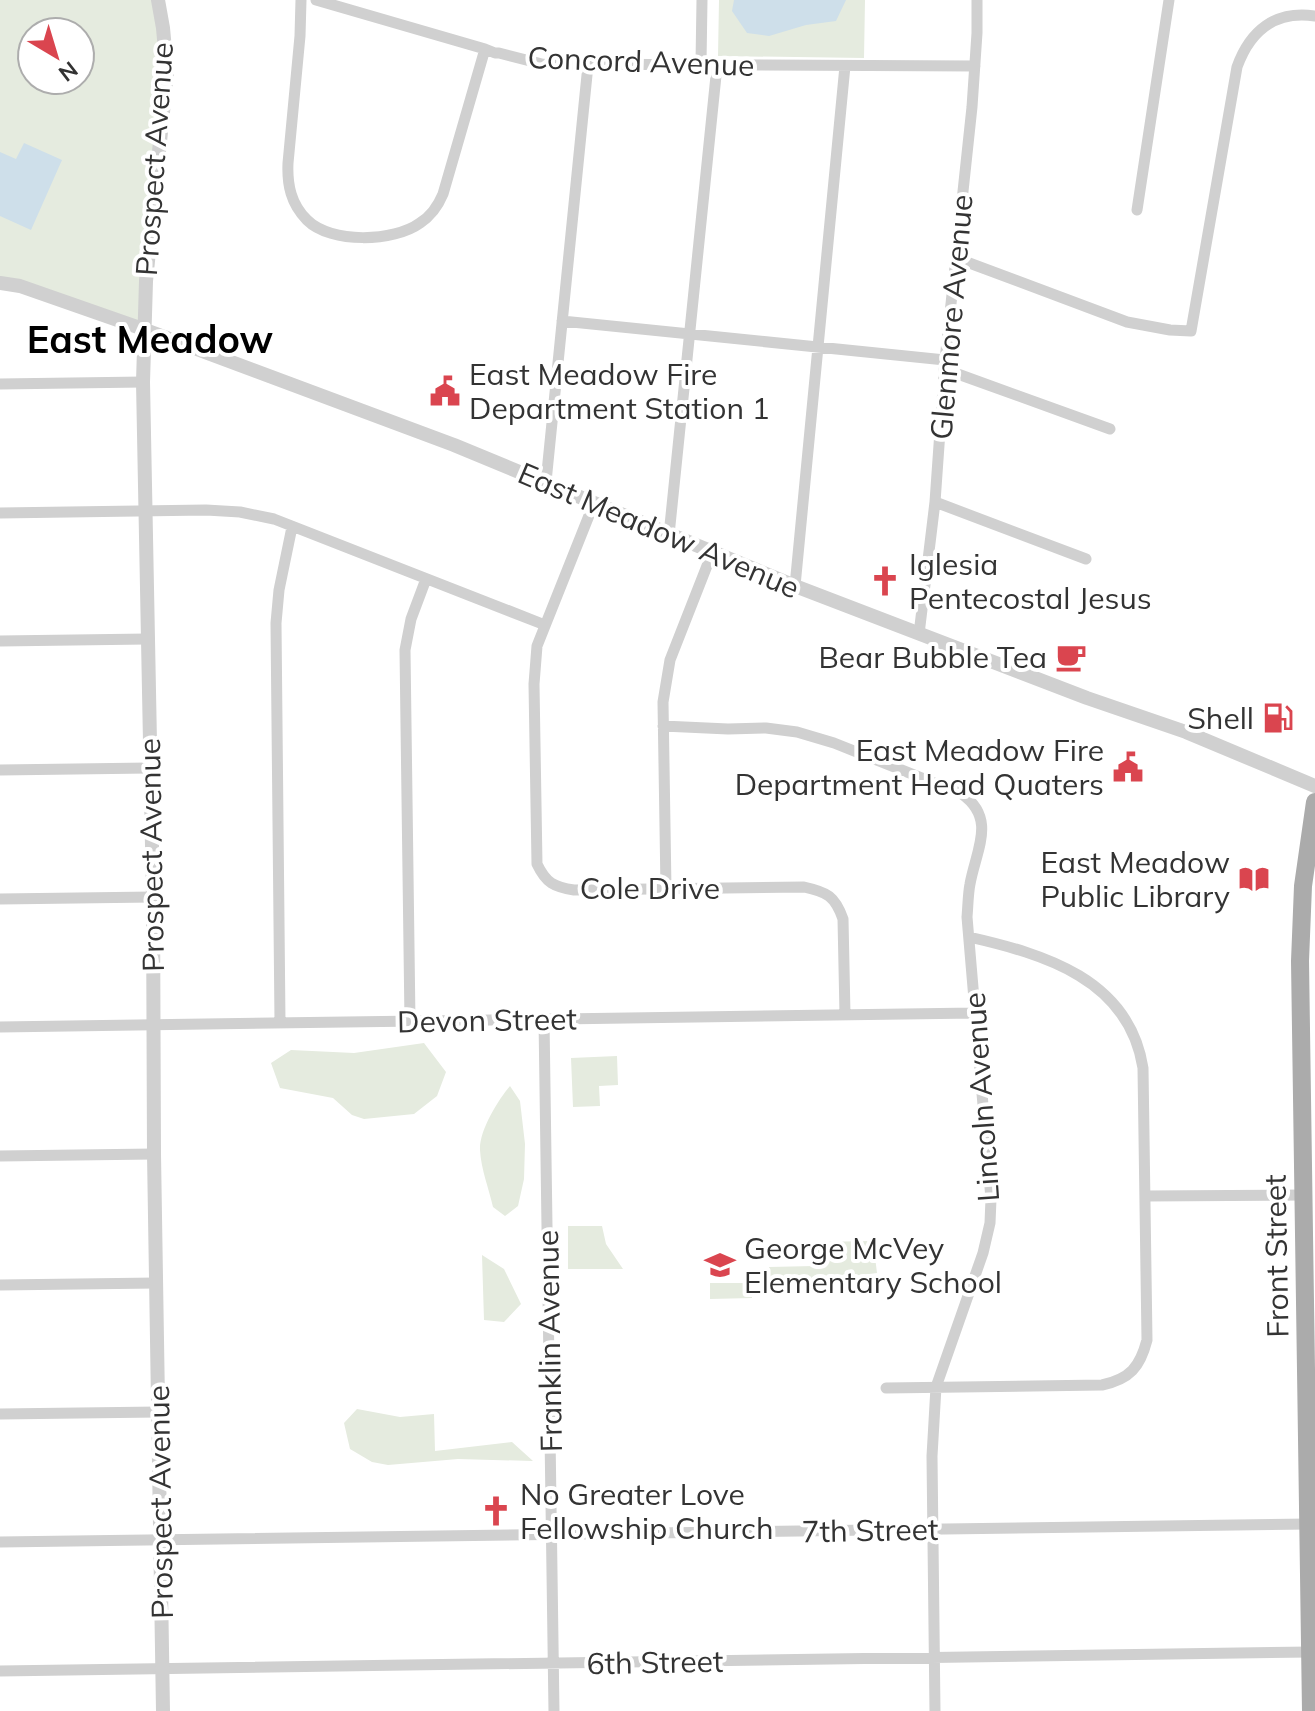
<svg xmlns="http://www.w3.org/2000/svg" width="1315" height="1711" font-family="Mulish,sans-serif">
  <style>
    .green { fill: #e5ebdf; fill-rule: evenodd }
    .water { fill: #cedfea }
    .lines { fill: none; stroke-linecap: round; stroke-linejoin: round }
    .minor { stroke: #d0d0d0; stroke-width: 11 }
    .tertiary { stroke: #d0d0d0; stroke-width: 14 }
    .primary { stroke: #ababab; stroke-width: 18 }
    .labels { text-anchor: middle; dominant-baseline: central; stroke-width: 8; stroke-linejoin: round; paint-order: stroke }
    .street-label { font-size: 30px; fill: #333; stroke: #fff }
    .poi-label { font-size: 30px; fill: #333; stroke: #fff; text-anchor: start }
    .district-label { font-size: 38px; font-weight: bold; fill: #000; stroke: #fff }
  </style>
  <rect width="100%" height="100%" fill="#fff"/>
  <path class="green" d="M0,0H158L163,28L143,329L0,283ZM32,32H80V80H32Z
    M719,0H865L864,58L718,56Z
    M424,1043L446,1072L437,1096L414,1114L364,1119L352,1115L333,1098L280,1088L271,1063L291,1050L354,1053Z
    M617,1056L618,1085L599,1086L600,1106L573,1107L571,1058Z
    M510,1086L520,1101L525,1144L524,1179L518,1206L505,1216L493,1207C489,1189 481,1169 480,1150C479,1131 498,1100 510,1086Z
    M568,1226H602L606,1244L623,1269H568Z
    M873,1241L877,1273L769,1287V1267L814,1266L815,1242Z
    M482,1255L504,1269L521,1304L504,1322L484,1320Z
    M710,1283H752V1298L710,1299Z
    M357,1409L400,1417L434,1414L435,1451L512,1442L533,1461L458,1459L388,1465L372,1462L350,1449L344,1423Z"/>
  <path class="water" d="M734,0H846L836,21L806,25L769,36L747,33L732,11Z
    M24,143L62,160L31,230L0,216V152L16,159Z"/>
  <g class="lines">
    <path class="minor" d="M301,0L300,36L288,163C287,185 291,204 307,220C331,244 394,242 420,223C431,216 438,206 443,194L485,49
      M316,0L485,49L495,53H499L542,64L975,66
      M701,63L702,0
      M1137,210L1169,0
      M956,258L1127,322L1170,330L1191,331L1237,67C1250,31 1275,10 1315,16
      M562,321L945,360
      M944,369L1110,429
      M0,384L143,382
      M546,482L588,65
      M935,502L1086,559
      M594,503L537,646L534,684L537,864C546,883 554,887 574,890L804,887C827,892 835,896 843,919L845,1015
      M0,513L206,510L240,512L274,519L545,625
      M669,535L717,66
      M795,586L845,66
      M919,634L935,502L945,360L972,107L977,33V0
      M0,641L147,639
      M663,726L728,729L766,728L797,732L834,743L962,794C997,819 976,850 970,884C968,894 968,906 967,917L991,1199L990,1223L983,1253L936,1387L932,1456L935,1711
      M0,770L149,768
      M666,889L663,702L670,660L712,553
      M0,899L153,897
      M544,1019L554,1711
      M410,1021L405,650L411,619L426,579
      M280,1022L276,623L279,590L292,527
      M0,1027L975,1013
      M0,1156L154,1154
      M1146,1196L1303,1195
      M0,1285L156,1283
      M886,1388L1102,1385C1130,1379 1140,1367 1147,1340L1143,1068C1129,979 1044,954 969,937
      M0,1414L158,1412
      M0,1542L1308,1524
      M0,1671L1310,1652"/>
    <path class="tertiary" d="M158,0L163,28L167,72L146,281L143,382L153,897L154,1154L163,1711
      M0,283L20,286L143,329L454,445L795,586L1087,698L1186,732L1315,786"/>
    <path class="primary" d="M1311,1711L1300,961L1303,886L1315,802"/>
  </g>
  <defs>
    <g id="civic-bare" transform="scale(2.4)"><path d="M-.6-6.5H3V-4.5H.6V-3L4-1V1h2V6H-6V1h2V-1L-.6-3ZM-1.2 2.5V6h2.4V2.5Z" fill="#da454f" stroke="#fff" stroke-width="2.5" paint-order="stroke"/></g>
    <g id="church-bare" transform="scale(2.4)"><path d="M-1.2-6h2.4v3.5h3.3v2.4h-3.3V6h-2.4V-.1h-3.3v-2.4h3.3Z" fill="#da454f" stroke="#fff" stroke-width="2.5" paint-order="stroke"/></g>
    <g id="cafe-bare" transform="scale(2.4)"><path d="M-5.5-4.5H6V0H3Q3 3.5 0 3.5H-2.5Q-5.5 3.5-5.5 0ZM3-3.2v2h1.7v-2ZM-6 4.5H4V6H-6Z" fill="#da454f" stroke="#fff" stroke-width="2.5" paint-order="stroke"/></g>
    <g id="fuel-bare" transform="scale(2.4)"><path d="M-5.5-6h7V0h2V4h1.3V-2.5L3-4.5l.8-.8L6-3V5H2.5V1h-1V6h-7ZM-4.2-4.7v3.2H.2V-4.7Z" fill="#da454f" stroke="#fff" stroke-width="2.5" paint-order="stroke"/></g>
    <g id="library-bare" transform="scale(2.4)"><path d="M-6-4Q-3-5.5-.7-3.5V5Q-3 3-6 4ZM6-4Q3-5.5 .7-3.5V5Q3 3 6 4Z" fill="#da454f" stroke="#fff" stroke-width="2.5" paint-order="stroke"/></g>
    <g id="school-bare" transform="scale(2.4)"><path d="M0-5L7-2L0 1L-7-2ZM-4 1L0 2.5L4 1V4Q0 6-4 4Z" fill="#da454f" stroke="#fff" stroke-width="2.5" paint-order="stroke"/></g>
  </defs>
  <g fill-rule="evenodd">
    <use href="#civic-bare" x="445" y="391"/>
    <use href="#church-bare" x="885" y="581"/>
    <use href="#cafe-bare" x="1071" y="657"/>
    <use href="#fuel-bare" x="1278" y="718"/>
    <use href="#civic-bare" x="1128" y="767"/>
    <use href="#library-bare" x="1254" y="879"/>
    <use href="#school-bare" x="720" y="1265"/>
    <use href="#church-bare" x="496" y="1511"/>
  </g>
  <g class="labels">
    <g class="street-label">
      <text transform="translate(641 61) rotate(2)">Concord Avenue</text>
      <text transform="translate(154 159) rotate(-86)">Prospect Avenue</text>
      <text transform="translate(951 317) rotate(-85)">Glenmore Avenue</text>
      <text transform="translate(659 530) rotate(23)">East Meadow Avenue</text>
      <text transform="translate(151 855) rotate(-91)">Prospect Avenue</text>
      <text x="650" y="888">Cole Drive</text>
      <text transform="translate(487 1020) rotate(-1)">Devon Street</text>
      <text transform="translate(981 1097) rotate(-94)">Lincoln Avenue</text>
      <text transform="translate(1276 1256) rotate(-91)">Front Street</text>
      <text transform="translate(549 1341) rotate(-91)">Franklin Avenue</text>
      <text transform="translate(160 1502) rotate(-91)">Prospect Avenue</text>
      <text transform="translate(870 1530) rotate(-1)">7th Street</text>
      <text transform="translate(655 1662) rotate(-1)">6th Street</text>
    </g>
    <g class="poi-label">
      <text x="469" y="374">East Meadow Fire<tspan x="469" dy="34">Department Station 1</tspan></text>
      <text x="909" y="564">Iglesia<tspan x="909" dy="34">Pentecostal Jesus</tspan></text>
      <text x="1047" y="657" text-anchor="end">Bear Bubble Tea</text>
      <text x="1254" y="718" text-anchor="end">Shell</text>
      <text x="1104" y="750" text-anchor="end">East Meadow Fire<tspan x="1104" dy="34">Department Head Quaters</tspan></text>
      <text x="1230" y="862" text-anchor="end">East Meadow<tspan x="1230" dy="34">Public Library</tspan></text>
      <text x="744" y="1248">George McVey<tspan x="744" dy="34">Elementary School</tspan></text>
      <text x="520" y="1494">No Greater Love<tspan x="520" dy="34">Fellowship Church</tspan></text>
    </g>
    <g class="district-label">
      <text x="150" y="339">East Meadow</text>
    </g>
  </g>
  <g transform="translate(56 56) rotate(142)"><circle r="38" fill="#ffffff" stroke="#adadad" stroke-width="2"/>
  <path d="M0-6L14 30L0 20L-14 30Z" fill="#da454f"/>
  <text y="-12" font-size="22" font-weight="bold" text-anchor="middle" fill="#333333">N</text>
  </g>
</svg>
